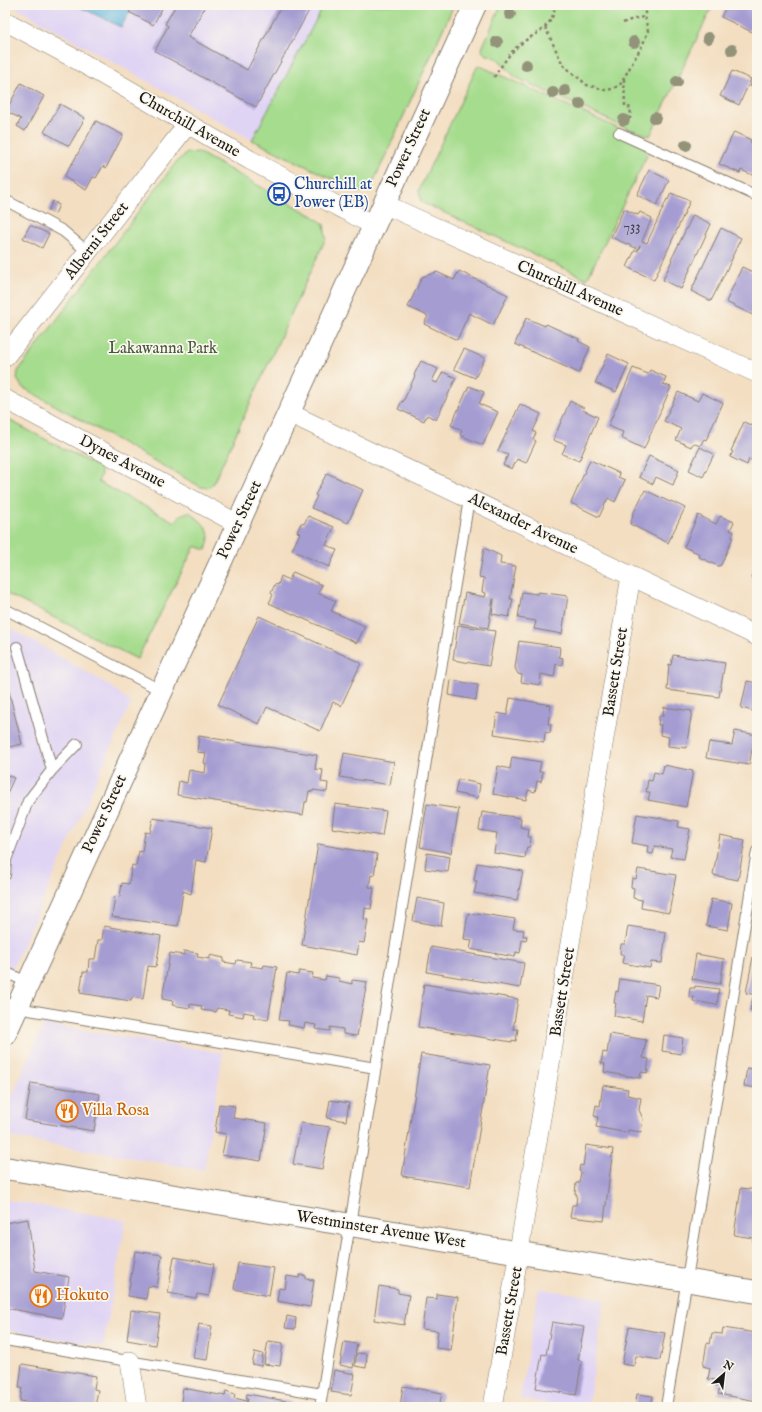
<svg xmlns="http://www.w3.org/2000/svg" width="762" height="1412" font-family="'IM FELL English',serif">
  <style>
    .built { fill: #e0d4f4 }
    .green { fill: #a5dc8d; stroke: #607c54 }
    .water { fill: #60b6dd; stroke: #3e697c }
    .building { fill: #a59dd2 }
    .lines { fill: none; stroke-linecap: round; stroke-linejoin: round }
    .lane-casing { stroke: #887d6e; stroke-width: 12 }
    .street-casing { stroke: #887d6e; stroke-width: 20 }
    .secondary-casing { stroke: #887d6e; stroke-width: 24 }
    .path { stroke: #887d6e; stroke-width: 2.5; stroke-dasharray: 3 3; stroke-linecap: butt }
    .lane { stroke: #fff; stroke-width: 10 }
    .street { stroke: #fff; stroke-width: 19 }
    .secondary { stroke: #fff; stroke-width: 22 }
    .tree { fill: #939379 }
    .labels { text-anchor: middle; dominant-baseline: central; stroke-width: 3.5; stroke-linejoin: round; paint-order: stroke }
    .number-label { font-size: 14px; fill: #3e3c4a }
    .street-label { font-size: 16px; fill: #1c1c1c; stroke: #fbf7ec }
    .transit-label { font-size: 16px; fill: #164399; stroke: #fbf7ec; text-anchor: start }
    .park-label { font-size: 16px; fill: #45563e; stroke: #fbf7ec }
    .food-label { font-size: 16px; fill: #c56008; stroke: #fbf7ec; text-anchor: start }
  </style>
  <rect width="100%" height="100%" fill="#fbf7ec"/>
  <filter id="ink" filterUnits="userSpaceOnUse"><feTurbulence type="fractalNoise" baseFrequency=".025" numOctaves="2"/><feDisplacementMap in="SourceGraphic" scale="8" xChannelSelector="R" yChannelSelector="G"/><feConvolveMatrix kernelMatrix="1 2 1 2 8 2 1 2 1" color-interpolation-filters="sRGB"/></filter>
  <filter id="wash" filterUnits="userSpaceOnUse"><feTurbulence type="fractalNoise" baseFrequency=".012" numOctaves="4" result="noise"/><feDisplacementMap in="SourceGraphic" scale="16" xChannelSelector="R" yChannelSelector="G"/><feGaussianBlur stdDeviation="0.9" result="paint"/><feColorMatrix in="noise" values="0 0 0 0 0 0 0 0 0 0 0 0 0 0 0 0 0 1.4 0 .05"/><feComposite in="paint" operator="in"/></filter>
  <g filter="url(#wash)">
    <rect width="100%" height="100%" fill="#f3dec1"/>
    <path class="built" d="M11,5H324L252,140Z
      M5,625L112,687L131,703L5,985Z
      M44,1024L223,1053L204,1170L9,1137L5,1133V1112Z
      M5,1200L126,1220L103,1346L5,1330Z
      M539,1288L605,1299L588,1407H571L520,1399Z"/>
    <path class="green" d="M324,5H454L374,181C370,187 366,190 359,192L252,140Z
      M501,5H713L650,136L624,127L515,77L498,59L485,54L482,51L483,46Z
      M478,65L642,139L647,155L587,279L421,202L419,190Z
      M198,152L313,216L324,224L326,238L213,484L208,488L201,487L22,387L17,379L18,371L177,161L187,153Z
      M5,418L100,468L101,475L98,482L175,522L180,515L189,512C197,518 209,526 209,537C209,541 207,547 206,550L195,546L137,659L5,593Z"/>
    <path class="water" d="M76,5H132L133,6L121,27Z"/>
    <g id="blocks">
      <path class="building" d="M133,5H164L153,25L129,12Z
        M176,5H206L188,37L247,70L282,5H312L256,107L155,51L168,26L165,24Z
        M727,5H757V26L754,33L721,17Z
        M757,70V89L750,86Z
        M732,71L751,79L739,105L720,96Z
        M21,83L44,96L25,131L17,126L21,119L6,111Z
        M60,104L85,118L69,146L44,132Z
        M96,121L123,135L106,168L103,166L96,178L93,177L86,190L64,177L71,164H72Z
        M734,132L751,140L750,142L757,145V177L741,170L740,173L719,164Z
        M649,170L669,180L657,205L637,195Z
        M671,193L690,201L654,280L627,267L635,250L638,251L640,245L638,249L611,237L624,209L638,215L640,212L652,218L642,241L647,243L667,199L668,200Z
        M53,201L59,205L55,214L48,211Z
        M693,215L711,224L681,289L663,280L672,260H671Z
        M30,225L49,234L42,248L23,238Z
        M721,228L741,238L732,257H733L711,301L691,291Z
        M742,267L757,274V317L726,302Z
        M459,271L508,295L493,325L469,313L457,340L424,324L428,316L408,307L422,277L437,272L454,280Z
        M526,318L545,326L546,324L579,339L578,341L590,347L579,373L515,344Z
        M464,349L485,358L475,378L454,369Z
        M608,354L629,364L616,392L595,383Z
        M421,361L438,369L432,381L437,383L443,372L456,378L436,420L427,415L424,421L398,409L402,401L403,402L415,376L414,375Z
        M633,368L648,374L650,370L666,377L663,384L671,387L644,449L621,438L623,432L608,426Z
        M469,386L484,392L479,404L498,412L483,445L460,435L462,430L451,425Z
        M678,392L698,401L702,393L723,403L706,440L704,439L700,446L693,443L691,447L676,440L681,429L664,421Z
        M570,401L584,408L583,410L598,417L579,461L562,454L566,445L553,440Z
        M520,404L541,414L533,431L536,433L533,439L536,441L526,463L517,459L512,469L503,465L508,455L498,451Z
        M744,422L757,428V463L749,459L747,465L730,457L733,452L731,451Z
        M700,447L714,454L703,477L689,470Z
        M649,456L679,470L673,485L656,477L653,484L639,477Z
        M590,460L619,473L618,477L625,480L615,502L608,498L599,517L571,503Z
        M327,473L363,490L348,523L311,508L317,496L315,495Z
        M645,490L670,502L671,501L685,508L668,543L630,524L633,516H632Z
        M698,515L716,524L720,516L734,522L730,530L734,532L732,537H733L721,565L718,566L699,557L700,554L684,547Z
        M308,516L334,527L326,545L337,550L329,567L292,550L300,533L297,532L301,523L304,524Z
        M484,548L501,556L500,564L516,566L510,599H513L509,617L492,614L494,599H493L488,628L459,623L465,593L485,597L486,593L482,592L484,578L479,577Z
        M757,563V580L751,577Z
        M293,572L322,585L318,593L336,601L331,611L365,626L357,643L269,603L273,595L271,593L275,584L278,585L281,576L289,580Z
        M522,592L537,594L538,592L568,596L562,634L534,629L536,621L518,618Z
        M259,616L361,663L341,706L333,702L320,731L267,707L259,724L218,705Z
        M458,625L495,631L489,666L453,660Z
        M519,641L560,647L559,657L563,658L562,665L556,664L554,677L541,674L540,685L521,682L522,675L518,674L515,668Z
        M673,655L725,663L719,697L667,690L669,664L671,665Z
        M5,676L22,744L5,748Z
        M451,680L478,685L476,700L449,695Z
        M747,681L757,683V712L741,708Z
        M510,698L551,705L548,724H551L550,733L545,732L544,742L494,734L497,713L507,715Z
        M664,707L692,711L686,748L668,746L669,737L660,735L661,725H658L659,716H663Z
        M735,731L757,735V745H753L749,765L706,758L709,742L732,745Z
        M199,736L317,755L315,769L323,770L321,782L328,783L327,792L313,790V792L309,791L307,802H305L303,815L177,795L179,781L187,783L189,770L205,773L206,764L204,763L206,753L197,752Z
        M344,753L394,762L390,785L340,777Z
        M512,757L541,762L539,772H543L541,782L537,781L535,792L528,790L526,800L493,794L498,766L510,769Z
        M664,765L693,771L686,807L648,800L650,792H646L648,780L652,781L654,772L662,774Z
        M5,774L14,778L5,798Z
        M458,779L480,784L478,798L455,793Z
        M335,804L386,811L382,836L332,828Z
        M427,804L459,809L451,853L420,847Z
        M482,812L521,818L520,827L529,829L528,837H531L530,847H527L525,858L494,853L497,833L479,830Z
        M637,814L679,821L678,827L690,829L684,859L670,857L672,849L655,846L653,854L647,853L648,846L632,843Z
        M153,818L212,828L206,862L196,860L191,894L183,891L178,926L112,917L115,896L120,897L122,883L129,884L132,865L136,866L139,851L142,852L145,832L150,833Z
        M720,835L745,840L738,880L713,875Z
        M318,844L377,854L374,876L371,875L369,887L374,888L371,909L365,908L364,919L368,920L364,943L359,942L357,955L302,945Z
        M427,853L450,857L448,872L425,869Z
        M477,863L523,871L517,900L474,893L477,881L474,880Z
        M638,869L676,875L669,913L641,908L642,900L633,898L634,888L631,887L632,878L636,879Z
        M417,898L444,903L441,926L413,921Z
        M711,899L732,903L728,930L706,926Z
        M468,913L476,915L477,913L515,919L513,929L524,930L523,936H527L526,941L522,940L520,953L516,952L515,957L470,949L472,940L464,939Z
        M104,926L161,936L156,967L148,966L143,999L132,997L131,1001L80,993L83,972H88L89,959H95L98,940H102Z
        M628,926L666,932L662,963L651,962L650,968L622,963L624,954H620L621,944H625Z
        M431,947L524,963L520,988L427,972Z
        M184,951L198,953L197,957L210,959V955L224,958L223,962L236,964L237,960L251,962L250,966L263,968L264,965L277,967L268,1020L253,1017L254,1014L244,1012L243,1017L228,1014L229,1010L217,1008L216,1012L201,1010L202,1006L190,1004V1008L172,1005L173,1001L162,999L170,953L184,955Z
        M696,954L724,959L720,984L692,979Z
        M753,957L757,958V995L746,993Z
        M299,971L313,973L312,978L325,980L326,976L339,978V981L352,984V980L367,982L357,1036L343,1034V1029L330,1027V1031L315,1029L316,1025L305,1023L304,1028L288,1025L289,1021L279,1020L287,973L298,975Z
        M620,979L659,985L657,997L646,995L642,1021L614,1016L616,1003H614L616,991L618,992Z
        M424,984L518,999L513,1029H518L516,1041L512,1040V1042L418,1027Z
        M695,986L719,989L717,1005L693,1001L694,997L689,996L690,988H695Z
        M753,998L757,999V1012L750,1010Z
        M610,1034L646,1040L643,1058L649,1059L647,1073L641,1072L640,1078L604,1072L605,1064L601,1063L603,1052L607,1053Z
        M664,1035L683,1038L681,1054L662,1051Z
        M421,1054L490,1065L470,1187L402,1176Z
        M747,1068L757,1070V1088L744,1086Z
        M31,1083L100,1094L94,1131L25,1120Z
        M603,1085L628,1089L627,1095L641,1098L639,1110L643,1119L641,1132L628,1130V1133L596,1127L598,1117L594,1116L596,1105L600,1106Z
        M330,1100L349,1103L346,1121L327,1118Z
        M219,1104L235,1106L233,1118L267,1123L261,1161L222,1155L226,1134L215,1132Z
        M301,1123L330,1127L322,1169L293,1164Z
        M586,1145L613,1149L604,1221L570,1217L572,1205H576L577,1194H575L576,1183H579L581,1172L579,1171L580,1165L583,1166Z
        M741,1188L757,1190V1244L753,1243V1238L734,1235Z
        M28,1219L35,1271L69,1277L62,1318L5,1308V1223Z
        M135,1251L162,1255L157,1287L148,1286L146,1299L128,1296Z
        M174,1257L214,1264L209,1296L197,1294L196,1298L168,1293Z
        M238,1263L274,1268L269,1296L234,1289Z
        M300,1275L306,1276V1279L314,1280L310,1307L277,1301L279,1288L285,1289L287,1276L299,1278Z
        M379,1286L398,1289V1293L409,1295L404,1325L374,1320Z
        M437,1294L458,1297L451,1350L436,1348L438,1331L422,1329L426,1298L437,1299Z
        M131,1310L160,1314L155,1345L127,1340Z
        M287,1316L296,1318L295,1329L285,1328Z
        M552,1322L584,1327L578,1360L582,1361L576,1395L536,1388L542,1354L546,1355Z
        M199,1324L212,1326L207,1360L193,1358Z
        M629,1327L665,1333L660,1360L636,1356L634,1366L622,1364Z
        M723,1328L757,1333V1401L718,1394L720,1387L716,1386L717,1380L708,1379L710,1368L703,1366L707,1343L710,1344L712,1333L722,1334Z
        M268,1341L283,1343L280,1366L264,1364Z
        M344,1342L357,1344L353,1368L340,1365Z
        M255,1352L263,1354L261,1366L252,1364Z
        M357,1353L367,1354L366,1368L355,1366Z
        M22,1364L96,1376L94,1389L98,1390L95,1407H60L20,1401L22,1388H19Z
        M334,1370L355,1374L351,1395L331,1392Z
        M403,1386L442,1393L439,1407H400Z
        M183,1388L225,1396L226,1391L235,1394L234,1398L247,1401L246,1407H180Z
        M247,1394L292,1402L291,1407H246L248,1399H246Z
        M637,1394L653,1396L651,1407H635Z"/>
    </g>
  </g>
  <g filter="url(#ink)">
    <use href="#blocks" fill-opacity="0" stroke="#887d6e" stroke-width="1"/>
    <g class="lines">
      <g class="lane-casing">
        <path id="lane" d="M619,133L757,196
          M5,200L63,231L88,252
          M5,609L162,691
          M17,647L52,770
          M5,875L6,860L28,801L52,770L77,744
          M5,972L29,983
          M17,1008L376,1068
          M5,1340L322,1394
          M320,1407L469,499
          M666,1407L757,851"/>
      </g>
      <g class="street-casing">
        <path id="street" d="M5,21L79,61L250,160L375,226
          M384,204L757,373
          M5,357L188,124
          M5,399L238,524
          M289,413L757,636
          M130,1361L137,1407
          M493,1407L631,576"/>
      </g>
      <g class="secondary-casing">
        <path id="secondary" d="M5,1034L475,5
          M5,1168L757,1292"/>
      </g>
      <path class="path" d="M623,23L633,19L645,17
        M545,27L563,65L587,85L605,90L612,89L620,85L643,44L648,31L645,17V5
        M494,77C501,67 508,55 517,47C532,33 553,31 555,5
        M624,79L625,106L631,108L630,119"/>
      <use href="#lane" class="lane"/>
      <use href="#street" class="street"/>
      <use href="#secondary" class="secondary"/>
    </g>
    <g class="tree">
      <circle cx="510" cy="14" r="6"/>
      <circle cx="708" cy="38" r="6"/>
      <circle cx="497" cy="42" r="6"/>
      <circle cx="634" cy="42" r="6"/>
      <circle cx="732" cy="50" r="6"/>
      <circle cx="526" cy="65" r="6"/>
      <circle cx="677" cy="82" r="6"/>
      <circle cx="565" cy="91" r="6"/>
      <circle cx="553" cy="93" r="6"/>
      <circle cx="580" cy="104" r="6"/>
      <circle cx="655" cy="118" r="6"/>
      <circle cx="624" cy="120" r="6"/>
      <circle cx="686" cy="145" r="6"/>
    </g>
  </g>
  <defs>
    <g id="bus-ring" transform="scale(1.15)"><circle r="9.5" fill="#fbf7ec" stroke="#1a4fb4" stroke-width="1.5"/><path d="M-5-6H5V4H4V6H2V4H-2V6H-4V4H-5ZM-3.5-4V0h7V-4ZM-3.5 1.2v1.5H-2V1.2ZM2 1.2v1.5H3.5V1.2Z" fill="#1a4fb4"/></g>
    <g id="restaurant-ring" transform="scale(1.15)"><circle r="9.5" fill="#fbf7ec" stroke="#e8710a" stroke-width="1.5"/><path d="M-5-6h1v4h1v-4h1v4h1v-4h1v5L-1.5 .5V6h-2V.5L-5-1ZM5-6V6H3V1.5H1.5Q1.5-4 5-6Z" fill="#e8710a"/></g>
  </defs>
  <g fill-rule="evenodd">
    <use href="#bus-ring" x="279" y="194"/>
    <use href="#restaurant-ring" x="67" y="1111"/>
    <use href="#restaurant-ring" x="41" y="1296"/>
  </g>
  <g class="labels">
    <g class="number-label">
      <text x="632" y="227">733</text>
    </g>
    <g class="street-label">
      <text transform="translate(189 125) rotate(30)">Churchill Avenue</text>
      <text transform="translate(409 148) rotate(-65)">Power Street</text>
      <text transform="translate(97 241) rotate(-52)">Alberni Street</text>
      <text transform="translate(570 289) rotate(24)">Churchill Avenue</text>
      <text transform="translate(122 462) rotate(28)">Dynes Avenue</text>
      <text transform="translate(240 520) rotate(-65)">Power Street</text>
      <text transform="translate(523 524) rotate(26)">Alexander Avenue</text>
      <text transform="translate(616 672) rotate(-81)">Bassett Street</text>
      <text transform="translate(105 814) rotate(-65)">Power Street</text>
      <text transform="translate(563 992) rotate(-81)">Bassett Street</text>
      <text transform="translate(381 1230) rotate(9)">Westminster Avenue West</text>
      <text transform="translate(510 1311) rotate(-80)">Bassett Street</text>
    </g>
    <g class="transit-label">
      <text x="294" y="185">Churchill at<tspan x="294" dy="18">Power (EB)</tspan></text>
    </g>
    <g class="park-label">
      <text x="163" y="349">Lakawanna Park</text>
    </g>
    <g class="food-label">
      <text x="82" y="1111">Villa Rosa</text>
      <text x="56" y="1296">Hokuto</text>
    </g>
  </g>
  <rect width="762" height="1412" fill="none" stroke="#fbf7ec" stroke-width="20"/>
  <g transform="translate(724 1374) rotate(28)" stroke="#fbf7ec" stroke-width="3" paint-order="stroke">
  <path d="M0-3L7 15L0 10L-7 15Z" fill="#1c1c1c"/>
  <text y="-6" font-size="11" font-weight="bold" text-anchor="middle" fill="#1c1c1c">N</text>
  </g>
</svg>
